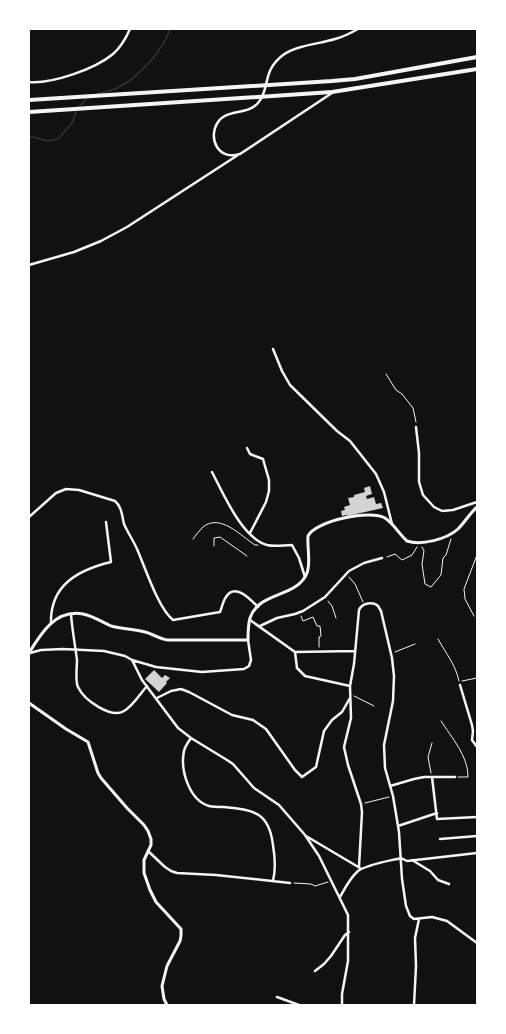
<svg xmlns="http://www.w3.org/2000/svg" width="506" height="1034" font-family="Roboto,sans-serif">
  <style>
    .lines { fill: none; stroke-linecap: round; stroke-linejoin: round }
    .stream { stroke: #333; stroke-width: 1.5 }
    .building { fill: #d3d3d3 }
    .path { stroke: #f5f5f5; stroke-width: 1 }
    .minor { stroke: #f5f5f5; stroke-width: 2.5 }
    .tertiary { stroke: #f5f5f5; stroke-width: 3 }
    .trunk { stroke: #f5f5f5; stroke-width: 4 }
  </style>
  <rect width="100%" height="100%" fill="#111"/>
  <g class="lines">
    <path class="stream" d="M97,94C103,92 111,91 117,88C138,78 163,51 170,29
      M29,136L49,141L58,139L72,123L77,109L87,98"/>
  </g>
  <path class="building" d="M370,486L372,494L366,496L367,499L374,497L376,504L381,503L383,508L347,516V515L342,516L341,511L345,510L344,507L350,505L348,498L354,497V495L365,492L364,488Z
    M154,670L162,678L165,675L170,678L166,682L167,683L159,692L145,679Z"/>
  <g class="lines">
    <path class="path" d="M386,374L396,390L402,394L413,408L416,422
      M193,539C196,535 199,531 203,527C220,513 241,536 255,545H258
      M214,546V538L220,537L247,556
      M422,547L424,551L422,564L425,584L431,587L441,575L443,558L446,555L451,539
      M387,557L395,554L402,560L412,555L417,547
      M349,577L355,584L363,602
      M328,601L332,606L336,618
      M301,616L303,621L313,617L317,626H320L321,636L319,637V647
      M474,616L465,599L464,589L477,555
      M438,639C446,654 455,663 459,681
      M395,652L415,644
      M462,681L477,678
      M354,696L374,706
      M441,721C452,738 468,756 468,777H458
      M431,773L428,757L432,743
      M365,803L389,797
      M294,883L311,884L315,886L328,882"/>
    <path class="minor" d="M29,82C52,84 95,69 113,54C120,48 126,38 130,29
      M332,93L240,154C219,161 207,139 218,122C226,109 248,115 258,103C271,88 261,72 283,55C297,45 319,44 335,39C343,37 351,33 358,29
      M29,265L74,252L101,241L127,227L238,155
      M273,349L282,371L290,385L337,431L350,441L376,474L384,492L392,524
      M416,427L419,453V482L423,495L434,507L442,511L453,510L477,502
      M247,448L250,454L263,459L269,480V491L266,502L250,533
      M212,472C223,493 242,538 267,545C275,547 284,545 292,545L299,558L305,577
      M29,517L56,493L66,489L79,490L115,501C122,507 122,516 124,524C128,533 133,540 137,549C145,567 158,608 173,620L220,612C222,607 223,601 226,597C235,582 251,600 258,607
      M71,614C72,629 75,644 77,660C77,667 75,681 78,687C84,700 111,719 124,711C133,706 140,694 147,686
      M250,620L295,652L355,651
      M51,623C50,585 78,570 111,562L106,522
      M260,626L277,618L295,614L303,611L325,597L349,571L364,563L382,558
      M295,652L297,668L305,676L350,686
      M30,653L41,650L63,649L104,651L125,656L132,660L156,667L202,672L244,669L249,666L251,660L248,640
      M132,660L142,680L178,728L191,738L227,760L233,764L254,788L279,805L305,835L319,856L348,915V961L342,994V1005
      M460,685L472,725L473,731L472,740L477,747
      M157,698L171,691L181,689L189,692L232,715L253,720L266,729L295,770L302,777L316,767L324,731L332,720L342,712L350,698
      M191,738C188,742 185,747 184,751C180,770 189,800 209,806C214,807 220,807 224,807C254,810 269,812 273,845C275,857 276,869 273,881
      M432,777L437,819L477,817
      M390,786L414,779L424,777H455
      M398,826L437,813
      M306,836L360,868
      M440,839L477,836
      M148,851L165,867L171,871L177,873L216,875L290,883
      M401,858L407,861L477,853
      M412,860L430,871L438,880L449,884
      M359,867L362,812L361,804L348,765L344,747L351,718L350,686L354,664L359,610C362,603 373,601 378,606L381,611L392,658L394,676L393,701L384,745L385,768L393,796L399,832L402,879L406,906L410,916L414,919L432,917L447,921L477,943
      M340,897C345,888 350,878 358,871C368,864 389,861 401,858
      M315,971L324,964L331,956L345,935L349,932
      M277,997L299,1005
      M414,1005L416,966L415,938L419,919"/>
    <path class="tertiary" d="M29,653C41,633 56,609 83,614C93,616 102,622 111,626C122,629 134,629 145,632C153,634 160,639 168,640H248C248,633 248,625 250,618C259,591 297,598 307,573C311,562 307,548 308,536C315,521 371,509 385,518C394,524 399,534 407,541C421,546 447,539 458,529C465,522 470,513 477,507
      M29,703L66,729L88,742L98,773L101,778L127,808L144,825L148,831L151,839V845L144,860V873L150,890L156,902L181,929V936L180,941L167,966L162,986L164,999L167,1005"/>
    <path class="trunk" d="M29,100L332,81L355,79L477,57
      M29,112L332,92L477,69"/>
  </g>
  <rect width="506" height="1034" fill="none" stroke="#ffffff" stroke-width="60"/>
</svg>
